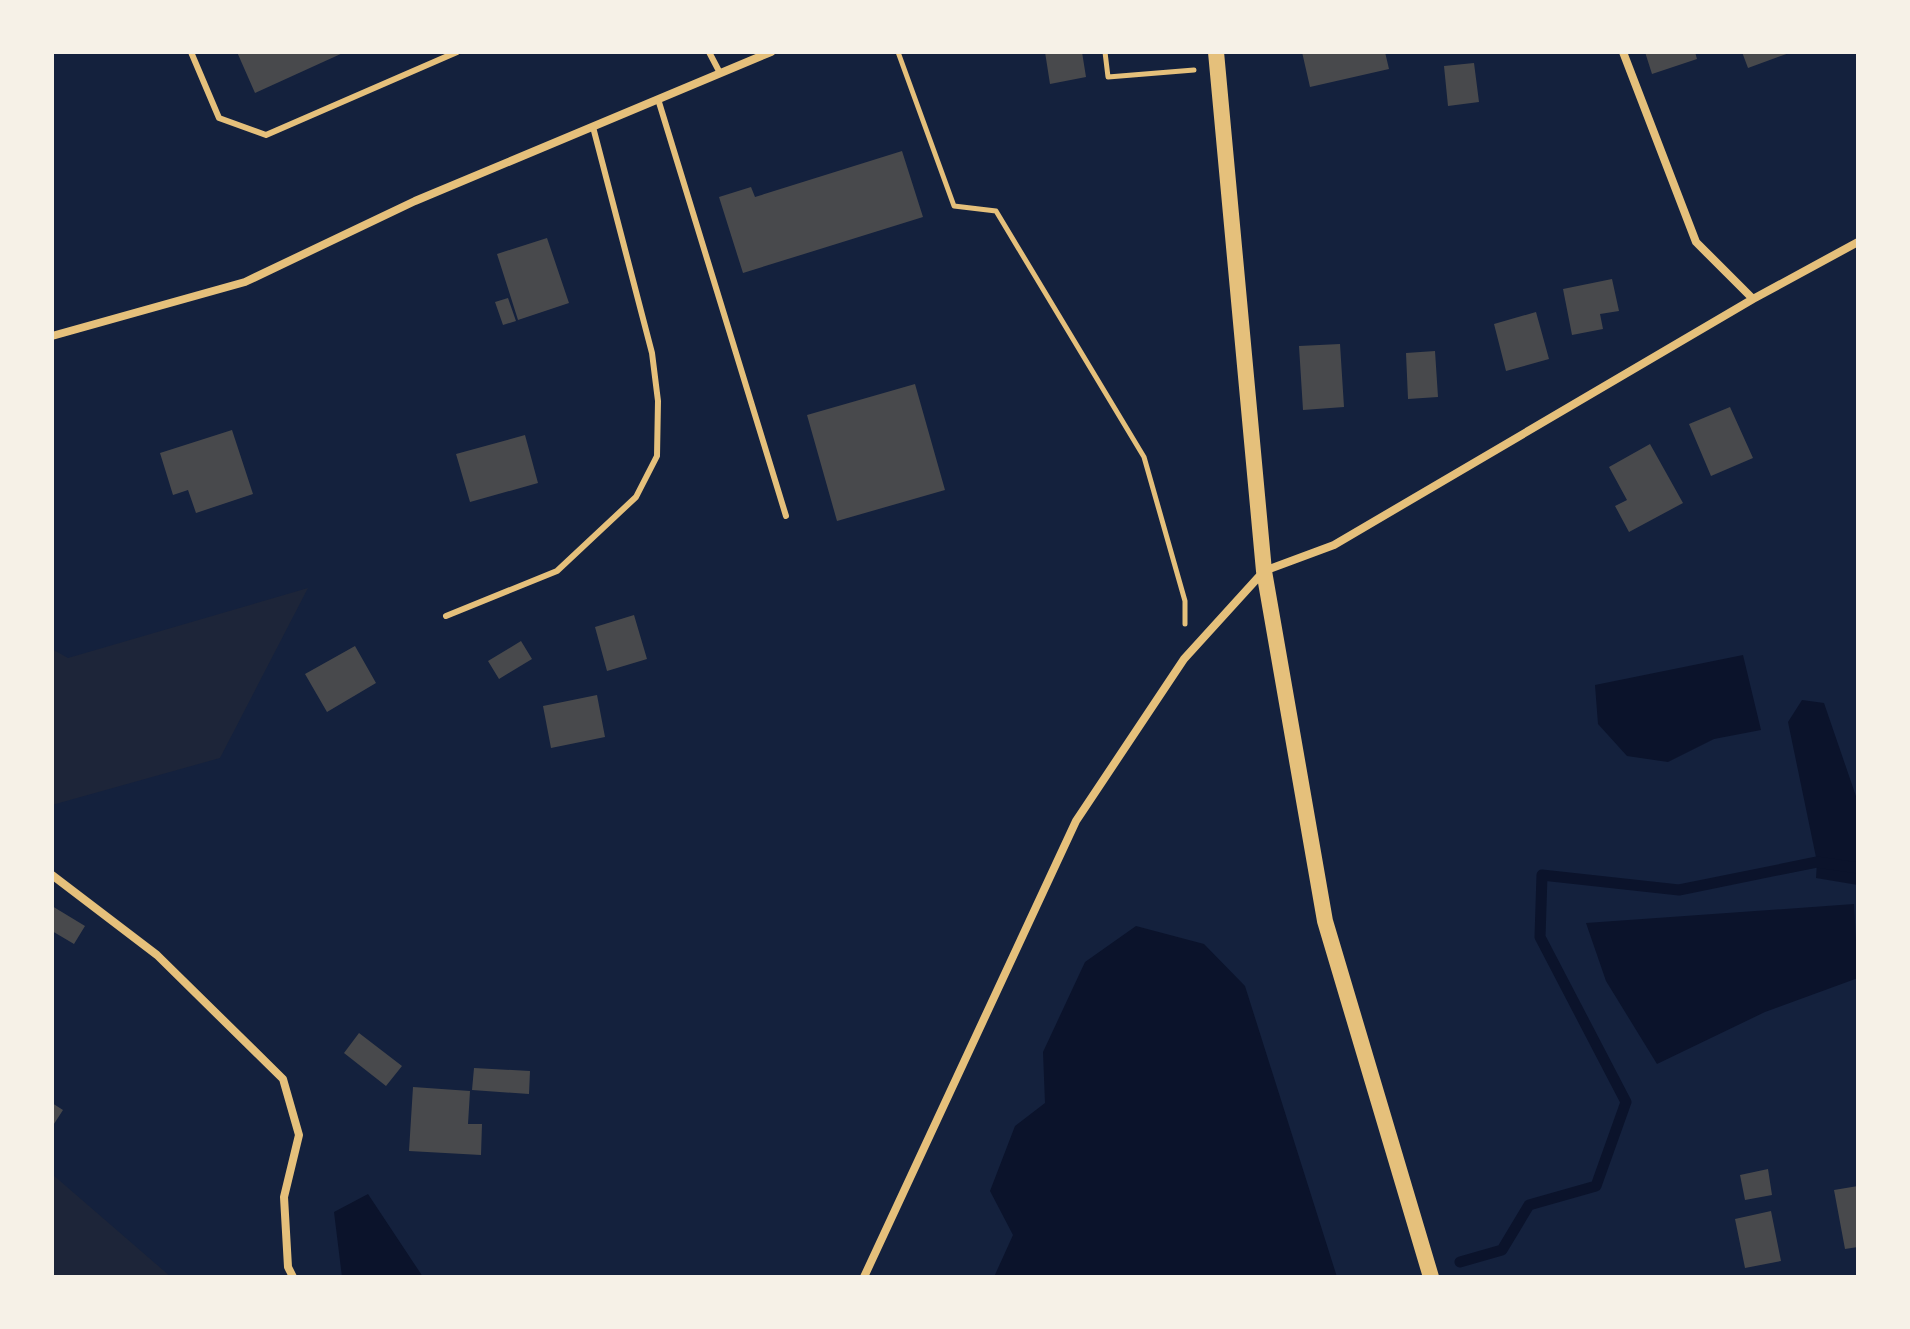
<svg xmlns="http://www.w3.org/2000/svg" width="1910" height="1329" font-family="'Noto Sans',sans-serif">
  <style>
    .green { fill: #1d2539 }
    .water { fill: #0b132b }
    .lines { fill: none; stroke-linecap: round; stroke-linejoin: round }
    .stream { stroke: #0b132b; stroke-width: 11 }
    .building { fill: #48494c }
    .path { stroke: #e5c07b; stroke-width: 5 }
    .service { stroke: #e5c07b; stroke-width: 6 }
    .minor { stroke: #e5c07b; stroke-width: 8 }
    .secondary { stroke: #e5c07b; stroke-width: 16 }
  </style>
  <rect width="100%" height="100%" fill="#14213d"/>
  <path class="green" d="M308,588L220,758L52,805V649L68,658Z
    M52,1174L171,1277H52Z"/>
  <path class="water" d="M1743,655L1761,730L1714,739L1668,762L1627,756L1598,724L1595,685Z
    M1802,700L1824,703L1858,802V885L1816,878L1817,862L1788,722Z
    M1854,904L1858,978L1765,1012L1657,1064L1606,981L1586,923Z
    M1136,926L1204,944L1245,986L1337,1277H994L1013,1235L990,1191L1015,1126L1045,1103L1043,1052L1085,962Z
    M368,1194L423,1277H342L334,1212Z"/>
  <g class="lines">
    <path class="stream" d="M1460,1262L1502,1250L1529,1205L1596,1186L1626,1102L1540,937L1542,875L1679,890L1817,862L1858,868"/>
  </g>
  <path class="building" d="M237,52H345L255,93Z
    M1045,52H1082L1086,77L1050,84Z
    M1302,52H1385L1389,69L1310,87Z
    M1645,52H1695L1697,59L1652,74Z
    M1742,52H1792L1748,68Z
    M1474,63L1479,102L1448,106L1444,66Z
    M902,151L923,217L743,273L719,197L751,187L755,197Z
    M547,238L569,303L518,320L497,254Z
    M1612,279L1619,311L1600,314L1603,329L1572,335L1563,289Z
    M508,298L516,321L503,325L495,302Z
    M1536,312L1549,359L1506,371L1494,324Z
    M1340,344L1344,407L1303,410L1299,346Z
    M1435,351L1438,397L1408,399L1406,353Z
    M915,384L945,490L837,521L807,415Z
    M1730,407L1753,458L1711,476L1689,424Z
    M232,430L253,494L196,513L188,490L173,495L160,453Z
    M525,435L538,483L470,502L456,454Z
    M1650,444L1683,503L1629,532L1615,506L1627,500L1609,467Z
    M634,615L647,659L607,671L595,627Z
    M521,641L532,659L499,679L488,661Z
    M355,646L376,683L327,712L305,674Z
    M597,695L605,737L551,748L543,706Z
    M52,906L85,926L74,944L52,931Z
    M359,1033L402,1066L386,1086L344,1053Z
    M474,1068L530,1071L529,1094L472,1090Z
    M413,1087L470,1091L468,1124H482L481,1155L409,1151Z
    M52,1103L63,1110L52,1127Z
    M1768,1169L1772,1195L1745,1200L1740,1175Z
    M1858,1186V1247L1845,1249L1834,1190Z
    M1771,1211L1781,1261L1745,1268L1735,1219Z"/>
  <g class="lines">
    <path class="path" d="M898,52L954,206L996,211L1144,457L1185,601V624
      M1105,52L1108,77L1194,70"/>
    <path class="service" d="M191,52L219,118L266,135L457,52
      M709,52L720,73
      M658,99L786,516
      M446,616L557,571L636,497L657,456L658,401L652,353L593,127"/>
    <path class="minor" d="M1623,52L1696,242L1753,299
      M52,336L245,282L415,201L771,52
      M52,875L157,955L283,1079L299,1135L284,1197L288,1267L293,1277
      M864,1277L1076,821L1184,659L1264,571L1334,545L1753,299L1858,242"/>
    <path class="secondary" d="M1216,52L1264,571L1325,921L1431,1277"/>
  </g>
  <rect width="1910" height="1329" fill="none" stroke="#f6f1e7" stroke-width="108"/>
</svg>
